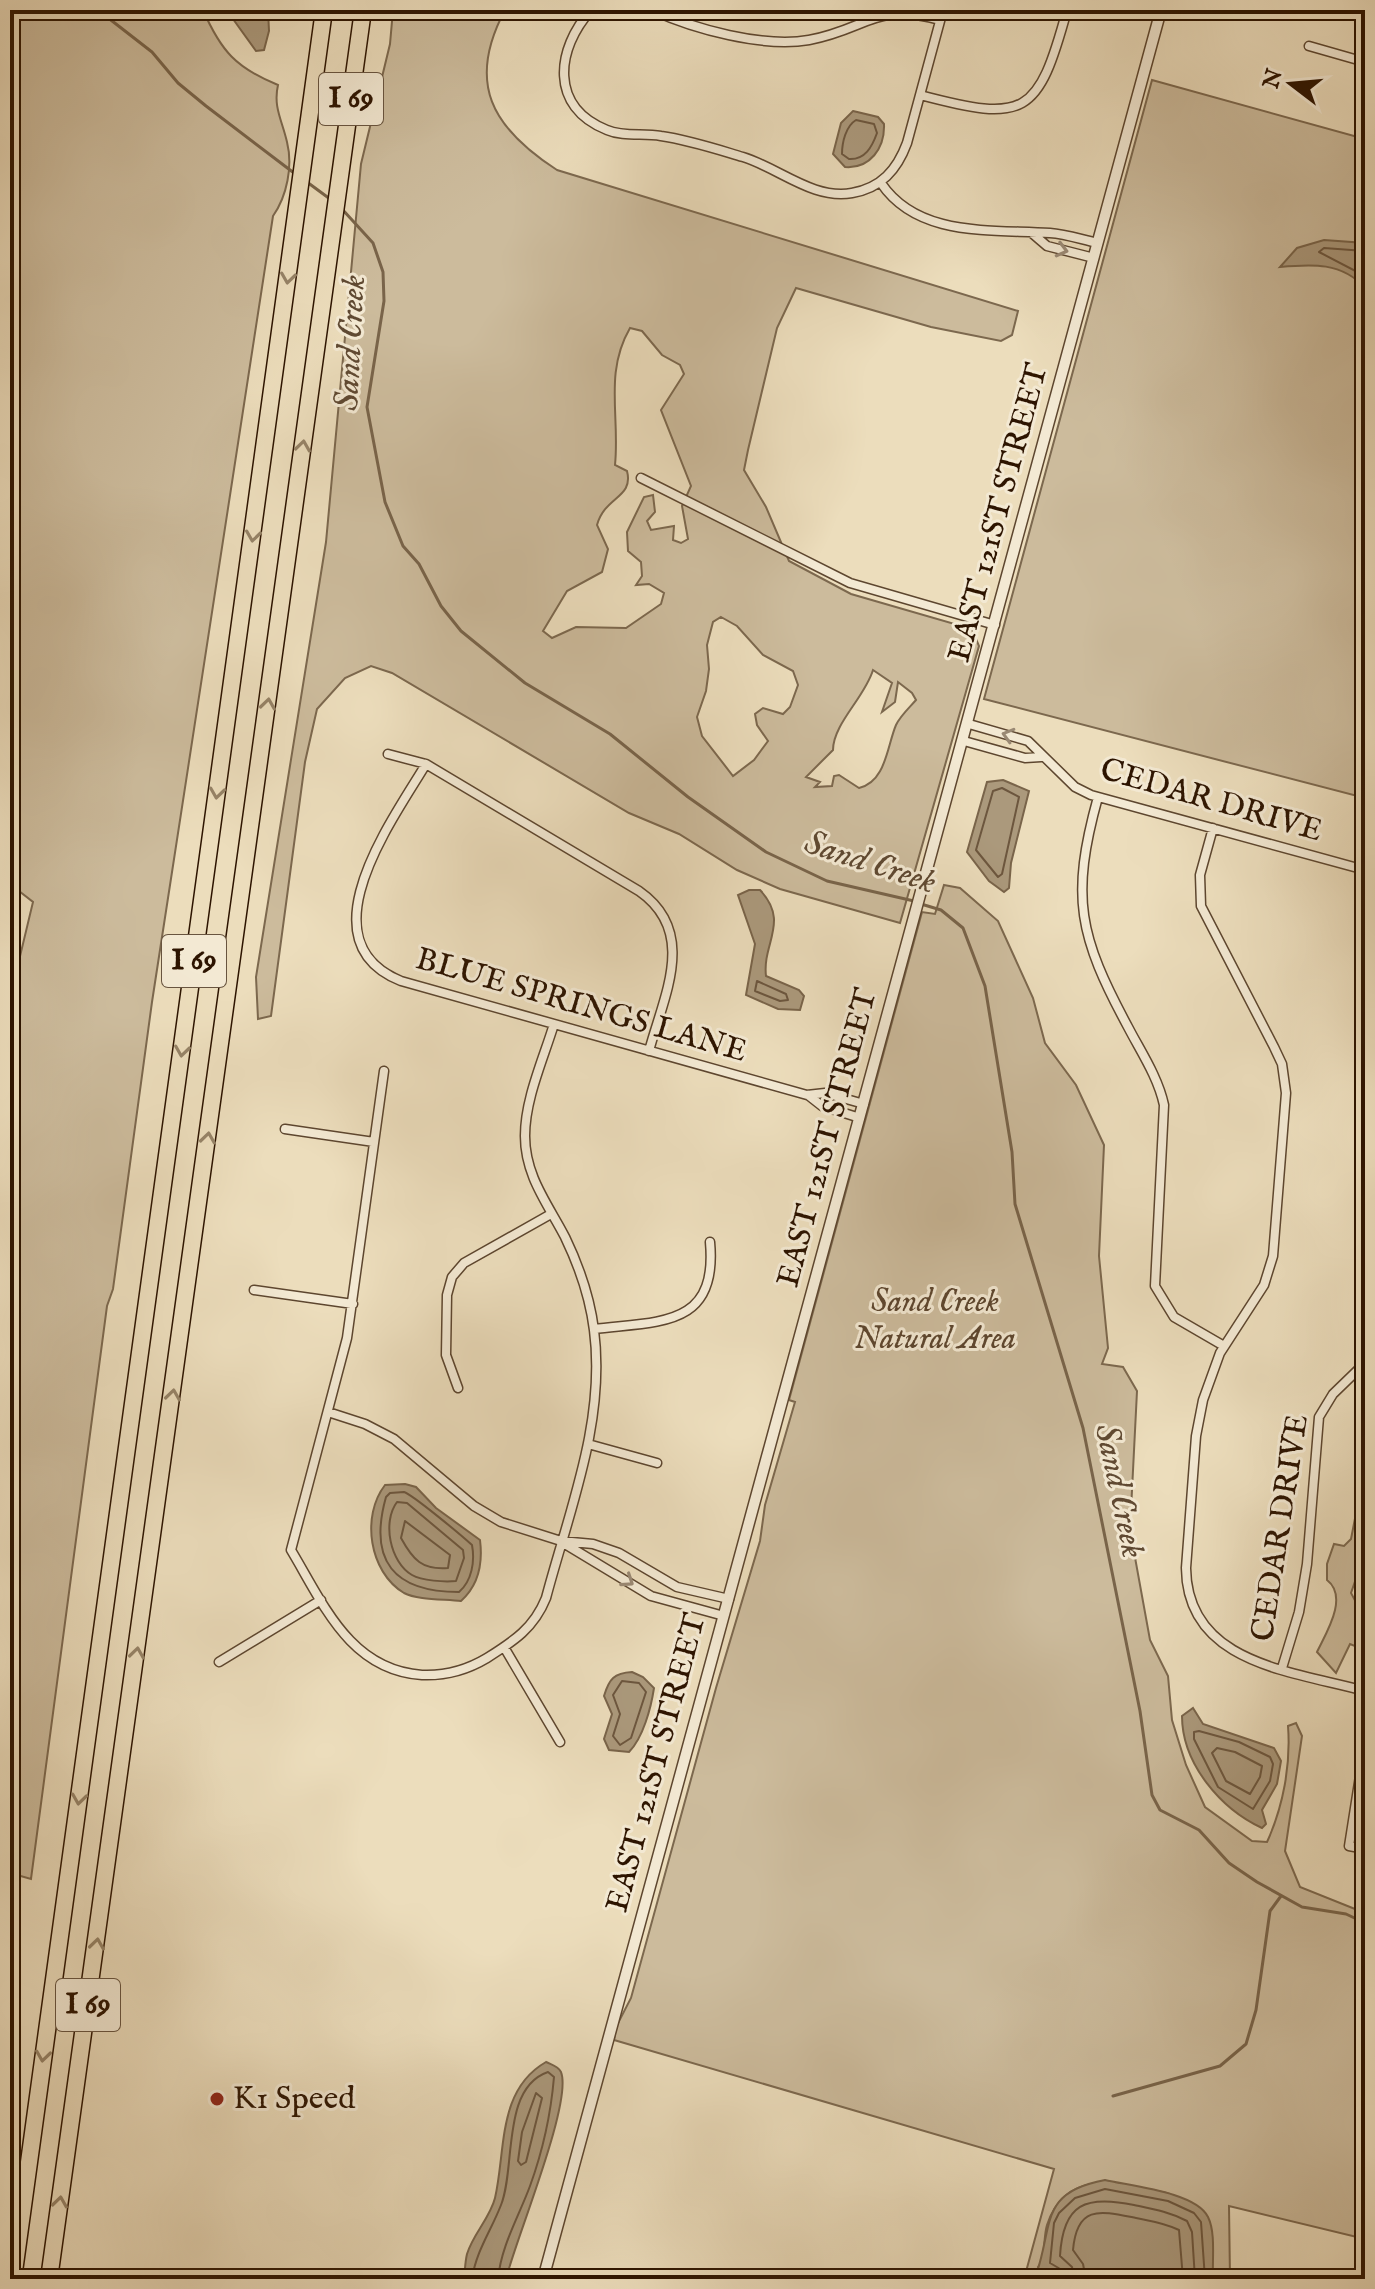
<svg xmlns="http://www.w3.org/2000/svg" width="1375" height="2289" font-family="'IM FELL English',serif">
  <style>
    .green { fill: #ccbb9c; stroke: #7c684e; stroke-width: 2; fill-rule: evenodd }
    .water { fill: #ab997c; stroke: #79644a; stroke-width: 2 }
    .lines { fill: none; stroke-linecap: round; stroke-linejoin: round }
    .shore { stroke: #6c563e; stroke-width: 2 }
    .stream { stroke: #79644a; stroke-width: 3 }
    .minor-casing { stroke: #5d462f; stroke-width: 11 }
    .tertiary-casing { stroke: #5d462f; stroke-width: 13 }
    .motorway-casing { stroke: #2d1400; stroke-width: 19 }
    .minor { stroke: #f3e9d3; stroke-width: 8 }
    .tertiary { stroke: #f3e9d3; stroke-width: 10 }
    .motorway { stroke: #ecddbc; stroke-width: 16 }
    .oneway { stroke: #9a8974 }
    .oneway2 { stroke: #968367 }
    .poi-dot { fill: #8f2418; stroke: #f3e9d3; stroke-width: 3 }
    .labels { text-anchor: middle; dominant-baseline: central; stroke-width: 6; stroke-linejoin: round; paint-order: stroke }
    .shield { fill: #f3e9d3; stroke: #68543f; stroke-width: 2 }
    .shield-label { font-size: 30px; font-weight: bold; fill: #2d1400 }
    .street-label { font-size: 32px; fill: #2d1400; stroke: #f3e9d3 }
    .park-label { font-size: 32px; font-style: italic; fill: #5d462f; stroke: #f3e9d3 }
    .poi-label { font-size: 32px; fill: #2d1400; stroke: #f3e9d3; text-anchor: start }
    .water-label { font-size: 34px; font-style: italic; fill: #5f4932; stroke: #f3e9d3 }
  </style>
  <rect width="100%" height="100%" fill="#ecddbc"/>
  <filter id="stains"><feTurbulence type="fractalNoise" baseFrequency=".0025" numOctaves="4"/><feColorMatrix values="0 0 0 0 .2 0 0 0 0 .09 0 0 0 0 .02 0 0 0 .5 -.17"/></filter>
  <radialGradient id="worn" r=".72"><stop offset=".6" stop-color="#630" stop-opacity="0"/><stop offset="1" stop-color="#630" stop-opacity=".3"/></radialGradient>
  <path class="green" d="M10,10H203C221,51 236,68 278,85C273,107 282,120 287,142C293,166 287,196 273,216L152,1002L113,1289L107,1306L31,1879L10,1873V998L33,902L10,884Z
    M393,10H505C466,83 492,128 557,170L1018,311L1012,335L1001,341L931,327L796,288L777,328L748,450L744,470L766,507L789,561L851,594L972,629L979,646L900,923L780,889L737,870L679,834L629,813L392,673L371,666L345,678L317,709L305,762L271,1016L258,1019L256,977L326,542L361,164L390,44ZM630,328L642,331L662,355L680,365L684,374L661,410L691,486L682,506L688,539L681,543L673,540L674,526L651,530L647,521L655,512L653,495L644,497L627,532L628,551L641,562L642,576L636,585L649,584L664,593L661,604L626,628L576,627L552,638L543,631L567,591L602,572L608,549L597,525C605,496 634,498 627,471L615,465C620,416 604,373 630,328ZM721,617L737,626L763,655L793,671L798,685L790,707L783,714L763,708L755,714L757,725L768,741L754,760L733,776L702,736L697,717L706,691L709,669L707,645L713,622ZM873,670L892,683L882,712L895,702L898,682L912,693L916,700C909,708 900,716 896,725C887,746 886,782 859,788L839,775L834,776L832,786L815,787L820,782L806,777L833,750C833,724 865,697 873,670Z
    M1152,80L1365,139V798L984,699Z
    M944,885L960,888L998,921L1033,998L1045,1043L1076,1085L1104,1145L1099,1256L1108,1348L1102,1364L1123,1367L1137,1391L1130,1530L1150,1640L1168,1676L1172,1720L1186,1765L1205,1807L1252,1841L1267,1842C1283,1807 1291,1765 1288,1726L1296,1723L1302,1736L1285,1851L1300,1887L1365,1913V2239L1229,2206L1230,2279H1213L1211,2258L1170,2194C1124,2184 1067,2165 1047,2225C1043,2238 1046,2257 1038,2267L1043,2274L1071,2279H1024L1054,2169L614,2040L616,2027L631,1998L716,1688L760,1541L765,1505L795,1402L789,1400L922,912L935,914Z
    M1365,1467V1553L1351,1593L1365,1619V1650L1350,1644L1336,1673L1317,1652C1326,1633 1349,1597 1327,1580V1564L1334,1544L1344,1546L1351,1539Z"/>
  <path class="water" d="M238,10H268L269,31L264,50L256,51L233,19Z
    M853,111L878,117L884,124C885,148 870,169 845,167L833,154L841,123Z
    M1324,240L1365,243V288C1342,262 1312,264 1280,267L1297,248Z
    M1003,780L1029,791L1011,863L1009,888L1004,892L989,881L967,852L987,782Z
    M749,890H760C790,922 762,943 766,976L799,990L804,996L800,1010L778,1009L746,995L755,944L738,895Z
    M405,1484L416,1487L436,1508L480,1540C483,1564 479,1585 461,1601C445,1599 417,1600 404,1593C369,1572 361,1516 385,1485Z
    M632,1672L643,1677L654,1688C651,1708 643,1738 629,1752L609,1750L604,1739L612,1714L604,1696C609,1679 614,1673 632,1672Z
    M1193,1708L1203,1724L1274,1748L1281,1761L1277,1784L1262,1810L1266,1824L1262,1828C1221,1809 1182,1764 1182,1716Z
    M546,2062C552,2065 558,2066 561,2072C573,2102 515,2241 506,2279H464C465,2271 465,2262 467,2254C473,2234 490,2218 495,2198C506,2150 497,2090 546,2062Z
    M1105,2180C1130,2186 1196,2192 1208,2217C1216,2233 1212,2261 1213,2279L1040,2276L1037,2272C1053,2224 1040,2192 1105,2180Z"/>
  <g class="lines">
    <path class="shore" d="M856,120L874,124L877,133C872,147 865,160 849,159L842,154C842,142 846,126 856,120Z
      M1365,251L1324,248L1319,252L1365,276
      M1002,788L1019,797L1002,874L998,877L976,850L993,791Z
      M757,981L786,994L788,1000L780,1001L755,991Z
      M404,1492C413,1495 461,1535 472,1545C475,1561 472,1581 459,1592C394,1592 368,1561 386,1497L390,1493Z
      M397,1502L407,1503L463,1550L464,1558L456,1581C445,1582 422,1581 412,1575C390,1562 382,1522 397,1502Z
      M405,1521L450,1555L448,1568C422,1570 413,1560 401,1538Z
      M622,1681L639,1683L646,1692L631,1738L620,1745L613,1736L620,1714L613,1695Z
      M1199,1731L1239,1742L1270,1757L1273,1764L1270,1781L1253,1809L1218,1787L1194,1739V1732Z
      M1217,1748L1235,1752L1262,1766L1260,1777L1250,1794L1226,1781L1212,1753Z
      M536,2093L542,2098L526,2162L521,2165L518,2161L522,2132Z
      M472,2279C476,2251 491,2231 501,2205C516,2168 501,2088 548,2072L554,2077C551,2112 542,2153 530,2186C519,2216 501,2246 498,2279
      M1064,2279L1062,2270L1050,2263L1054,2223L1059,2213L1075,2198L1105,2189L1168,2201L1194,2213L1201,2222L1205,2279
      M1074,2279L1072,2267L1060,2256C1063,2203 1086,2195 1134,2205C1153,2209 1170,2212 1187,2221L1192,2232L1195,2279
      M1086,2279L1083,2264L1073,2250C1077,2204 1101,2211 1136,2218C1151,2221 1165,2223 1179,2230L1183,2279"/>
    <path class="stream" d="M98,10L152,52L178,83L206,106L294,173
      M307,182L330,199
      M342,209L373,243L383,272L384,301L367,407L385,502L403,546L419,564L441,606L461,631L525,683L610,734L688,797L766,852L827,881L914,901
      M921,904L941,910L963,928L985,986L1012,1152L1015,1204L1083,1428L1140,1711L1152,1795L1160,1810L1199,1830L1229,1863L1257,1882L1302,1907L1346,1914L1365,1923
      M1113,2096L1220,2066L1246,2044L1256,2010L1270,1911L1281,1896"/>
    <g class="minor-casing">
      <path id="minor" d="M591,10C556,49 549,107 607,130C623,137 643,133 661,136C689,140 716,149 743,157C779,168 813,200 852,193C881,188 897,170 907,143L943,10
        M652,10C694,29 763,48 809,40C868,29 874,2 940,20
        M1309,46L1365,62
        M920,95C1026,123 1038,116 1067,10
        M881,183C918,238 992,229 1050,233C1066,234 1083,240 1098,243
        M1033,234L1047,246L1094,258
        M641,478L850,583L995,625
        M969,724L1028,741L1075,787L1091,795L1365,870
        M964,741L1025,758L1041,757
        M388,754L426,764L639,891C698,932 664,995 649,1051
        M426,764C394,818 302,941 401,981L807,1095L825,1093L864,1104
        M1098,797C1070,898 1079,936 1128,1027C1141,1052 1158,1077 1164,1105L1155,1286L1174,1317L1224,1346
        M1213,828L1200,875L1201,906L1274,1047L1282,1064L1286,1093L1273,1256L1264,1285L1220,1353L1203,1400L1196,1436L1186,1568C1187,1664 1292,1671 1365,1691
        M384,1071L347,1338L291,1550C324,1605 350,1670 422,1675C446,1676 467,1670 487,1658C514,1641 534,1628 546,1598C569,1511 606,1421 594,1330C590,1298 579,1266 565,1237C548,1204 525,1176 525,1136C525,1099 543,1060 554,1024
        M808,1095L822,1106L860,1118
        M285,1129L374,1142
        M254,1290L353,1304
        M594,1329C659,1321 718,1328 710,1242
        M458,1388L446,1355L447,1295L452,1277L464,1263L551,1214
        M328,1412L365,1424L394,1439L474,1506L501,1522L561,1541L593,1544L619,1553L677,1587L729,1599
        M588,1444L657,1463
        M565,1544L651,1596L724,1616
        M504,1647L560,1742
        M219,1662L321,1600
        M1282,1668L1299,1612L1307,1564L1319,1417L1333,1394L1365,1363
        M1365,1776H1360L1349,1846L1365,1849"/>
    </g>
    <g class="tertiary-casing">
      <path id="tertiary" d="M543,2279L1161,10"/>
    </g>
    <g class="motorway-casing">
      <path id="motorway" d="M13,2279L324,10
        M49,2279L363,10"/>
    </g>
    <use href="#minor" class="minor"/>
    <use href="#tertiary" class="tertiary"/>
    <use href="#motorway" class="motorway"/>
  </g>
  <defs><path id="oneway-chevron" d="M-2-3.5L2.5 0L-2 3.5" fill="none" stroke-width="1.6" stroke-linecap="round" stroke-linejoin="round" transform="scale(2)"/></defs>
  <g class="oneway">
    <use href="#oneway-chevron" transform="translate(1062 250) rotate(15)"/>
    <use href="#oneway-chevron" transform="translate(1008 735) rotate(-164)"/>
    <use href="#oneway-chevron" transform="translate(628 1581) rotate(34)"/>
  </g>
  <g class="oneway2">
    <use href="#oneway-chevron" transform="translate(288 278) rotate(98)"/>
    <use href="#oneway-chevron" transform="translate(303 446) rotate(-82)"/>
    <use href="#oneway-chevron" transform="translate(253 536) rotate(98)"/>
    <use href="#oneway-chevron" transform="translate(268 704) rotate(-82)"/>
    <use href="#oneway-chevron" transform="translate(217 793) rotate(98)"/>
    <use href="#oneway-chevron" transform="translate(182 1051) rotate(98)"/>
    <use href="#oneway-chevron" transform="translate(208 1138) rotate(-82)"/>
    <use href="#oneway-chevron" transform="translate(173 1395) rotate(-82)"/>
    <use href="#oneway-chevron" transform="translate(137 1653) rotate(-82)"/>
    <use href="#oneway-chevron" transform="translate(79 1799) rotate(98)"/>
    <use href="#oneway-chevron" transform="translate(97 1944) rotate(-82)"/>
    <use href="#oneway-chevron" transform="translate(43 2056) rotate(98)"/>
    <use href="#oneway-chevron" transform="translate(60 2202) rotate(-82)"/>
  </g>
  <circle class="poi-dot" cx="217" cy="2099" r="8"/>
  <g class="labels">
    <g class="shield">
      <rect x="319" y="73" width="64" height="52" rx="6"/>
      <rect x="162" y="935" width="64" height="52" rx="6"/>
      <rect x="56" y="1979" width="64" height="52" rx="6"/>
    </g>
    <g class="shield-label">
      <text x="351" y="99">I 69</text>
      <text x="194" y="961">I 69</text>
      <text x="88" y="2005">I 69</text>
    </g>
    <g class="street-label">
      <text transform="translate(999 513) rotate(-75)">EAST 121ST STREET</text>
      <text transform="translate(1211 801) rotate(16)">CEDAR DRIVE</text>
      <text transform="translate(581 1006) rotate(16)">BLUE SPRINGS LANE</text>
      <text transform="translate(828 1138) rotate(-75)">EAST 121ST STREET</text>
      <text transform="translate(1281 1528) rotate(-81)">CEDAR DRIVE</text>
      <text transform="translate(657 1763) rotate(-75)">EAST 121ST STREET</text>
    </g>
    <g class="park-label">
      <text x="935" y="1302">Sand Creek<tspan x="935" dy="37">Natural Area</tspan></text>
    </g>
    <g class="poi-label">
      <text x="233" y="2099">K1 Speed</text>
    </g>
    <g class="water-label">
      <text transform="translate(351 343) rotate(-87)">Sand Creek</text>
      <text transform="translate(870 863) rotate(18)">Sand Creek</text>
      <text transform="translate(1119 1491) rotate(78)">Sand Creek</text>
    </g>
  </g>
  <rect width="1375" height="2289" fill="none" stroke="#ecddbc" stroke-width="40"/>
  <rect x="12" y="12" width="1351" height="2265" fill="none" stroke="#2d1400" stroke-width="4"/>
  <rect x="20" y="20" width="1335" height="2249" fill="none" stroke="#2d1400" stroke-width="2"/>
  <g transform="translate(1291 84) rotate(286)" stroke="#f3e9d3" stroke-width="6" paint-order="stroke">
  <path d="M0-6L14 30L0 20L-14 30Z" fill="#2d1400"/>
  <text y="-12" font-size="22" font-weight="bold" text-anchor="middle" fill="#2d1400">N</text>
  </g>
  <rect width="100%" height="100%" filter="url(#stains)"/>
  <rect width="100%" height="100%" fill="url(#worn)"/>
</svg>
